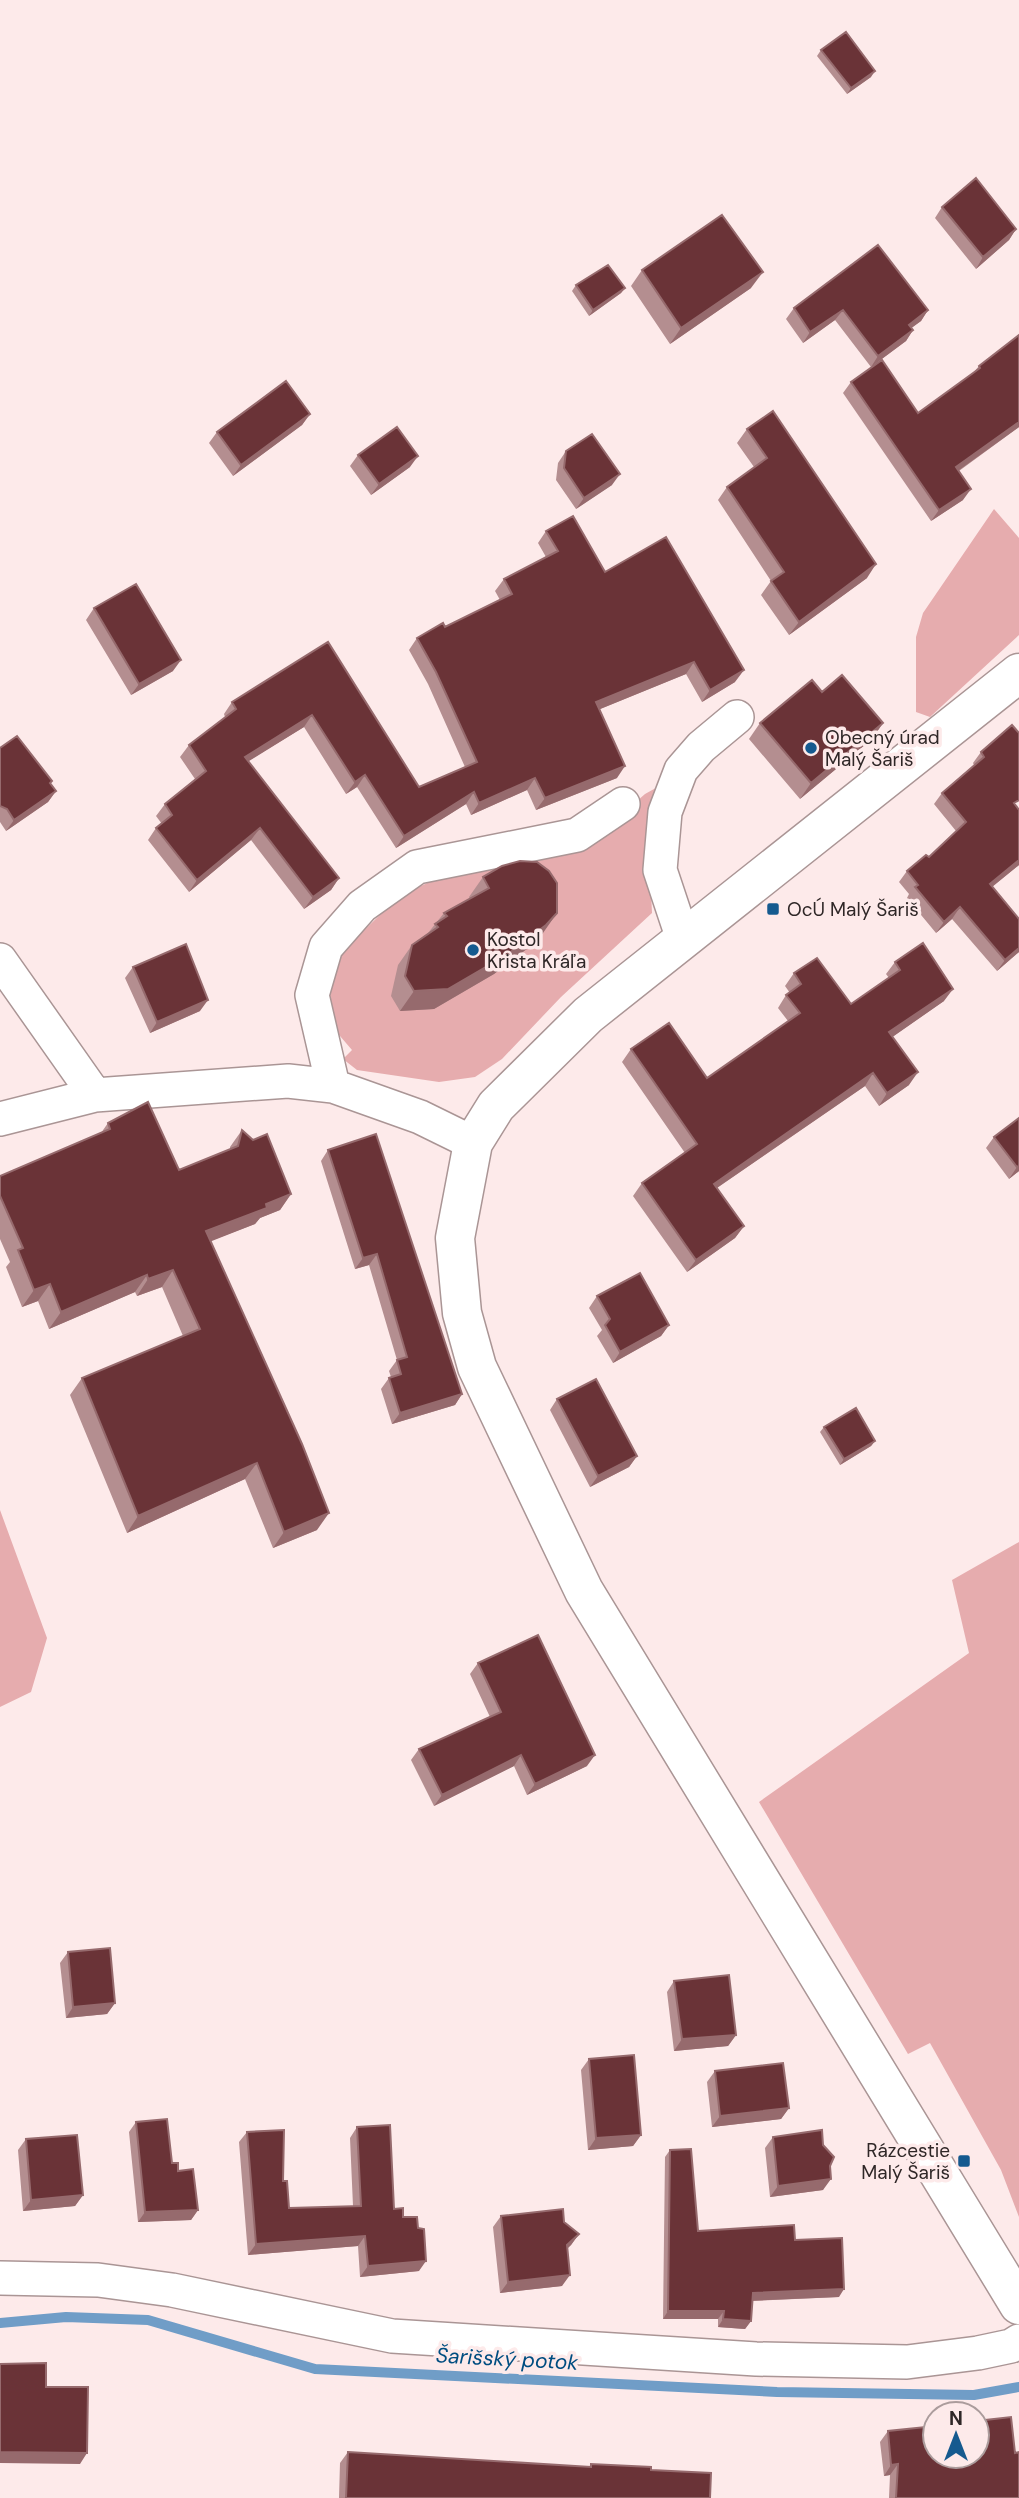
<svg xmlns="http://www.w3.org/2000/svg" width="1019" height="2498" font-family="'DM Sans',sans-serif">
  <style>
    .green { fill: #e6acae }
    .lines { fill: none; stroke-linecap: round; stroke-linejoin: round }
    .stream { stroke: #709dc7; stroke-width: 10 }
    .street-casing { stroke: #aa9595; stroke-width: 36 }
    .secondary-casing { stroke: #aa9595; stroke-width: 41 }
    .street { stroke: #fff; stroke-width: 33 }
    .secondary { stroke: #fff; stroke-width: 38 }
    .wall { fill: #b48e90 }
    .shaded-wall { fill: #966a6d }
    .building { fill: #6a3337; stroke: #966a6d; stroke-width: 2 }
    .poi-dot { fill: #155a8f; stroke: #fdeaea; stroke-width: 2.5 }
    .labels { text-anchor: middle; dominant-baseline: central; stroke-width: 7; stroke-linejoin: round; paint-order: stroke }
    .poi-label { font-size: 19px; fill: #2f2727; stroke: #fdeaea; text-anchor: start }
    .water-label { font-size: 21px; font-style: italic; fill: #004d80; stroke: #fdeaea }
  </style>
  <rect width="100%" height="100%" fill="#fdeaea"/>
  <path class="green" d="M994,509L1019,538V635L930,717L916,712V637L923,613Z
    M663,784L649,848L652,913L561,997L502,1059L475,1077L439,1082L357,1070L343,1059L352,1050L334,1029L328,990L344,950L389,906L405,894L437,878L581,850L645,794Z
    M0,1510L47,1638L31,1692L0,1707Z
    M1019,1542V2217L1001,2170L930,2043L908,2054L759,1802L969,1653L952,1580Z"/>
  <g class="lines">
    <path class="stream" d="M0,2323L66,2317L148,2320L315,2369L777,2392L974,2395L1019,2387"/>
    <g class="street-casing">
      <path id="street" d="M683,939L660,870L665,812L681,770L701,747L737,717
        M0,960L95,1095
        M333,1086L312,995L326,947L362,906L417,867L577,835L623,804
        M0,1119L95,1095L288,1081L333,1086L420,1117L473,1143
        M0,2278L98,2280L172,2290L392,2336L756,2359L907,2362L978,2353L1011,2346L1019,2341"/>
    </g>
    <g class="secondary-casing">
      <path id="secondary" d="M1019,673L588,1015L496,1106L473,1143L455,1238L462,1313L477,1367L584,1591L1019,2305"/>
    </g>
    <use href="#street" class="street"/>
    <use href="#secondary" class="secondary"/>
  </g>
  <path class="wall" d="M821,50L871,77L847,94L817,56Z
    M942,207L1016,229L1009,240L976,269L935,218Z
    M642,270L751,288L670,344L631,286Z
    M576,285L625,288L621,293L589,316L572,291Z
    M794,308L928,310L921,321L911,328L913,330L906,341L871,367L835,320L803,343L786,319Z
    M979,366L1019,427L959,471L963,500L931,521L843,393L851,382L918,413L973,373Z
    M310,414L302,425L233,476L209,443L217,432Z
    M747,429L867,578L789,635L761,595L771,581L718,500L727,487L754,467L737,443Z
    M566,451L612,485L576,509L556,480L558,463Z
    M358,455L410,467L371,495L350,466Z
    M546,531L605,572L735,682L702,702L686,674L600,709L617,778L536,810L527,790L471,815L466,804L396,848L357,787L346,794L304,727L248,761L339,878L331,890L304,909L251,840L189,892L148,840L156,828L162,824L156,816L165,804L195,779L180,757L189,745L225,717L224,714L232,702L328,642L419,787L465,767L428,684L409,650L417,638L445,627L500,600L495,591L504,579L546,557L538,543Z
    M94,608L173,671L131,695L86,620Z
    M822,692L883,723L872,739L800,799L749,739L760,723Z
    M0,748L52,781L50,784L56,791L48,802L6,831L0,822Z
    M981,752L1019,810V865L992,887L1019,919V952L997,971L952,919L936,933L907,898L909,894L899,882L907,871L929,857L956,831L934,804L942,793L974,765L973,763Z
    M483,877L543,933L532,945L494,974L434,1009L400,1011L391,996L398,965L412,945L428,933L444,913L470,899L469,897Z
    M895,962L944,1001L892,1037L909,1085L879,1106L865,1086L717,1188L744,1226L735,1238L687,1272L633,1196L642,1183L685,1153L622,1062L631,1049L707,1078L788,1021L778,1008L786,995L790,993L785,986L794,973L851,1004L889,978L886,974Z
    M133,967L200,1011L150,1033L125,978Z
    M1019,1118V1171L1009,1179L986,1148L994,1137Z
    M108,1123L179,1170L230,1150V1147L242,1130L291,1194L280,1210L260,1218L255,1224L210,1241L317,1530L273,1548L245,1479L127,1533L70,1395L82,1378L183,1336L162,1287L137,1296L135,1292L49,1329L38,1301L22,1307L6,1267L10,1262L0,1239V1176L101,1133Z
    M328,1150L462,1394L455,1405L392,1424L381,1389L389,1378L391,1377L389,1371L397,1360L369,1265L355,1269L321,1161Z
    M597,1296L669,1325L661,1336L613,1363L597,1336L602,1330L589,1308Z
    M557,1399L637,1456L629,1467L590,1487L550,1410Z
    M824,1427L875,1441L871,1446L840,1465L820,1432Z
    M478,1663L587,1766L527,1795L514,1766L434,1806L411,1760L419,1749L490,1717L470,1674Z
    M68,1952L115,2003L107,2014L66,2018L60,1963Z
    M674,1981L736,2035L728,2046L674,2051L667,1992Z
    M589,2059L641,2135L633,2146L588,2150L581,2070Z
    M715,2071L789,2108L781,2119L712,2127L707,2082Z
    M136,2122L178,2171L198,2210L191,2220L138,2222L129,2132Z
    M357,2127L394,2209L403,2217L419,2271L360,2277L358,2246L248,2255L239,2142L247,2132L283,2181L289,2208L353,2206L350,2138Z
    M773,2137L823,2145L830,2166L823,2190L770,2197L765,2148Z
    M26,2139L83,2195L75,2206L23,2211L18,2150Z
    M670,2150L698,2231L795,2240L839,2297L752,2301L751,2321L745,2329L718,2327V2319H663L665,2157Z
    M501,2216L564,2222L579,2234L571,2245L567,2249L562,2286L500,2293L493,2227Z
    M888,2431L1015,2453L1019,2498H889L890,2475L884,2476L880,2442Z
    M348,2452L589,2467L591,2464L651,2470L710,2498H339L340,2463Z"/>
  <path class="shaded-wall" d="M875,71L871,77L847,94L851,88Z
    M1016,229L1009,240L976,269L983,257Z
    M763,272L751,288L670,344L681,328Z
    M625,288L621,293L589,316L593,310Z
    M843,310L835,320L803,343L810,332Z
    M928,310L921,321L902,335L909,325Z
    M913,330L906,341L871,367L878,356Z
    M310,414L302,425L233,476L241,465Z
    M1019,422V427L948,478L956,467Z
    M418,456L410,467L371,495L379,484Z
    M620,474L612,485L576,509L584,498Z
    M971,489L963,500L931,521L939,510Z
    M876,564L867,578L789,635L799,622Z
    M181,660L173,671L131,695L139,684Z
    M694,662L686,674L588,714L596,702Z
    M744,670L735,682L702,702L710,690Z
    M312,715L304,727L236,769L245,757Z
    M883,723L872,739L800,799L811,783Z
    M625,766L617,778L536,810L545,798Z
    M365,775L357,787L346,794L355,782Z
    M535,778L527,790L471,815L479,803Z
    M56,791L48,802L6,831L14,820Z
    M474,792L466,804L396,848L404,836Z
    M260,828L251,840L189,892L197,880Z
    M1019,860V865L982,895L990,884Z
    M339,878L331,890L304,909L313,897Z
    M960,907L952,919L936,933L944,922Z
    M557,913L543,933L532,945L494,974L434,1009L400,1011L414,991Z
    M1019,948V952L997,971L1005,960Z
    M953,989L944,1001L881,1045L889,1032Z
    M208,1000L200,1011L150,1033L157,1022Z
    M918,1072L909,1085L879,1106L887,1093Z
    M873,1073L865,1086L705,1196L714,1184Z
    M1019,1166V1171L1009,1179L1017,1167Z
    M291,1194L280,1210L260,1218L255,1224L194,1248L206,1231Z
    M744,1226L735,1238L687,1272L696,1260Z
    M377,1254L369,1265L355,1269L363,1258Z
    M173,1270L162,1287L137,1296L148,1279Z
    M147,1275L135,1292L49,1329L61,1312Z
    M50,1284L38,1301L22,1307L34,1290Z
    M669,1325L661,1336L613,1363L620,1352Z
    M462,1394L455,1405L392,1424L400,1413Z
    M875,1441L871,1446L840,1465L844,1459Z
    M637,1456L629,1467L590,1487L598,1476Z
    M257,1463L245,1479L127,1533L138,1516Z
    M329,1513L317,1530L273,1548L284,1532Z
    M521,1755L514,1766L434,1806L442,1795Z
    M595,1755L587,1766L527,1795L535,1784Z
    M115,2003L107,2014L66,2018L73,2007Z
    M736,2035L728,2046L674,2051L682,2039Z
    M789,2108L781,2119L712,2127L720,2116Z
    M641,2135L633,2146L588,2150L596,2138Z
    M831,2179L823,2190L770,2197L778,2186Z
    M83,2195L75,2206L23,2211L31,2200Z
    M198,2210L191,2220L138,2222L145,2212Z
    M579,2234L571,2245L559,2256L567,2245Z
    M365,2236L358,2246L248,2255L256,2244Z
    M426,2261L419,2271L360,2277L368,2266Z
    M570,2275L562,2286L500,2293L508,2282Z
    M844,2289L839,2297L747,2301L753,2293Z
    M668,2311H724L718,2319H663Z
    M723,2319L751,2321L745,2329L718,2327Z
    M0,2452L87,2453L80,2464L0,2463Z
    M898,2464L890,2475L884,2476L891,2465Z"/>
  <path class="building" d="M846,32L875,71L851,88L821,50Z
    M976,178L1016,229L983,257L942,207Z
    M722,215L763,272L681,328L642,270Z
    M878,245L928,310L909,325L913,330L878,356L843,310L810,332L794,308Z
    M608,265L625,288L593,310L576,285Z
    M1019,335V422L956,467L971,489L939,510L851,382L882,360L918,413L980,368L979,366Z
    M286,381L310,414L241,465L217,432Z
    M773,411L876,564L799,622L771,581L784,572L727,487L767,458L747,429Z
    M397,427L418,456L379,484L358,455Z
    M592,434L620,474L584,498L564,468L566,451Z
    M573,516L605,572L666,537L744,670L710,690L694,662L596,702L625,766L545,798L535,778L479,803L474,792L404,836L365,775L355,782L312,715L245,757L339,878L313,897L260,828L197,880L156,828L172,815L165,804L206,771L189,745L236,709L232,702L328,642L419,787L477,762L436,672L417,638L443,623L445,627L512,594L504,579L558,551L546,531Z
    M136,584L181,660L139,684L94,608Z
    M842,675L883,723L811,783L760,723L812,680L822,692Z
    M1012,725L1019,733V800L1014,803L1019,810V860L990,884L1019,919V948L1005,960L960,907L944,922L915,887L918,885L907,871L926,855L929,857L966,822L942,793L984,757L981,752Z
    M17,736L52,781L50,783L56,791L14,820L7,809L0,806V748Z
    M520,861L537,862L549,871L557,883V913L546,925L508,954L448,989L414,991L405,976L412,945L438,927L435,924L447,916L444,913L489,888L483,877L502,866Z
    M923,943L953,989L889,1032L918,1072L887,1093L873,1073L714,1184L744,1226L696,1260L642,1183L697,1144L631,1049L669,1023L707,1078L800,1013L786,995L801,984L794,973L817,958L851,1004L900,970L895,962Z
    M186,944L208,1000L157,1022L133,967Z
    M148,1102L179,1170L238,1146L242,1130L253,1140L267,1134L291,1194L266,1204L267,1208L206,1231L302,1444L329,1513L284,1532L257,1463L138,1516L82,1378L200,1329L173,1270L148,1279L147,1275L61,1312L50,1284L34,1290L18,1250L23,1248L0,1196V1176L110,1129L108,1123Z
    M1019,1118V1166L1017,1167L994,1137Z
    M376,1134L462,1394L400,1413L389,1378L401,1374L397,1360L407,1357L377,1254L363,1258L328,1150Z
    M640,1273L669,1325L620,1352L605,1325L610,1319L597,1296Z
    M596,1379L637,1456L598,1476L557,1399Z
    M856,1408L875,1441L844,1459L824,1427Z
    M538,1635L595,1755L535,1784L521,1755L442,1795L419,1749L501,1712L478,1663Z
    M110,1948L115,2003L73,2007L68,1952Z
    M729,1975L736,2035L682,2039L674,1981Z
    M634,2055L641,2135L596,2138L589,2059Z
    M783,2063L789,2108L720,2116L715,2071Z
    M167,2119L172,2163H178V2171L193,2169L198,2210L145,2212L136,2122Z
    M390,2125L394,2209L403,2208V2217H417L418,2228L424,2229L426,2261L368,2266L365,2236L256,2244L247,2132L284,2130L283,2181H287L289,2208L361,2206L357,2127Z
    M822,2130L823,2145L834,2157L830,2166L831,2179L778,2186L773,2137Z
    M77,2135L83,2195L31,2200L26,2139Z
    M691,2149L698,2231L794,2225L795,2240L842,2238L844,2289L753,2293L751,2321L723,2319L724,2311H668L670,2150Z
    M563,2209L564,2222L579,2234L567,2245L570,2275L508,2282L501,2216Z
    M46,2363V2387H88L87,2453L0,2452V2364Z
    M1011,2417L1015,2453L1019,2452V2498H896L898,2464L891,2465L888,2431L935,2426V2456H977V2421Z
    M348,2452L591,2467V2464L651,2467V2470L711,2473L710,2498H346Z"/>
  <g class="poi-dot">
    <circle cx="811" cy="748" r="7"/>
    <rect x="766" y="902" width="14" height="14" rx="3.5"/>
    <circle cx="473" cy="950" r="7"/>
    <rect x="957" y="2154" width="14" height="14" rx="3.5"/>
  </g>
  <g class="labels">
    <g class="poi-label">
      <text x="825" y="737">Obecný úrad<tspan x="825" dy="22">Malý Šariš</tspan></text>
      <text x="787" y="909">OcÚ Malý Šariš</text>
      <text x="487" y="939">Kostol<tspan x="487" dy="22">Krista Kráľa</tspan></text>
      <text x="950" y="2150" text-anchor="end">Rázcestie<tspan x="950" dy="22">Malý Šariš</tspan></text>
    </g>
    <g class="water-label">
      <text transform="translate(507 2359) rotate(3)">Šarišský potok</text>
    </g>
  </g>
  <g transform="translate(956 2435)"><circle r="33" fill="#fdeaea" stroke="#ab9c9c" stroke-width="2"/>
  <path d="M0-5L12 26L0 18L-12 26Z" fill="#155a8f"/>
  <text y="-10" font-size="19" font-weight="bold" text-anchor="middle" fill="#2f2727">N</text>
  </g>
</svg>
